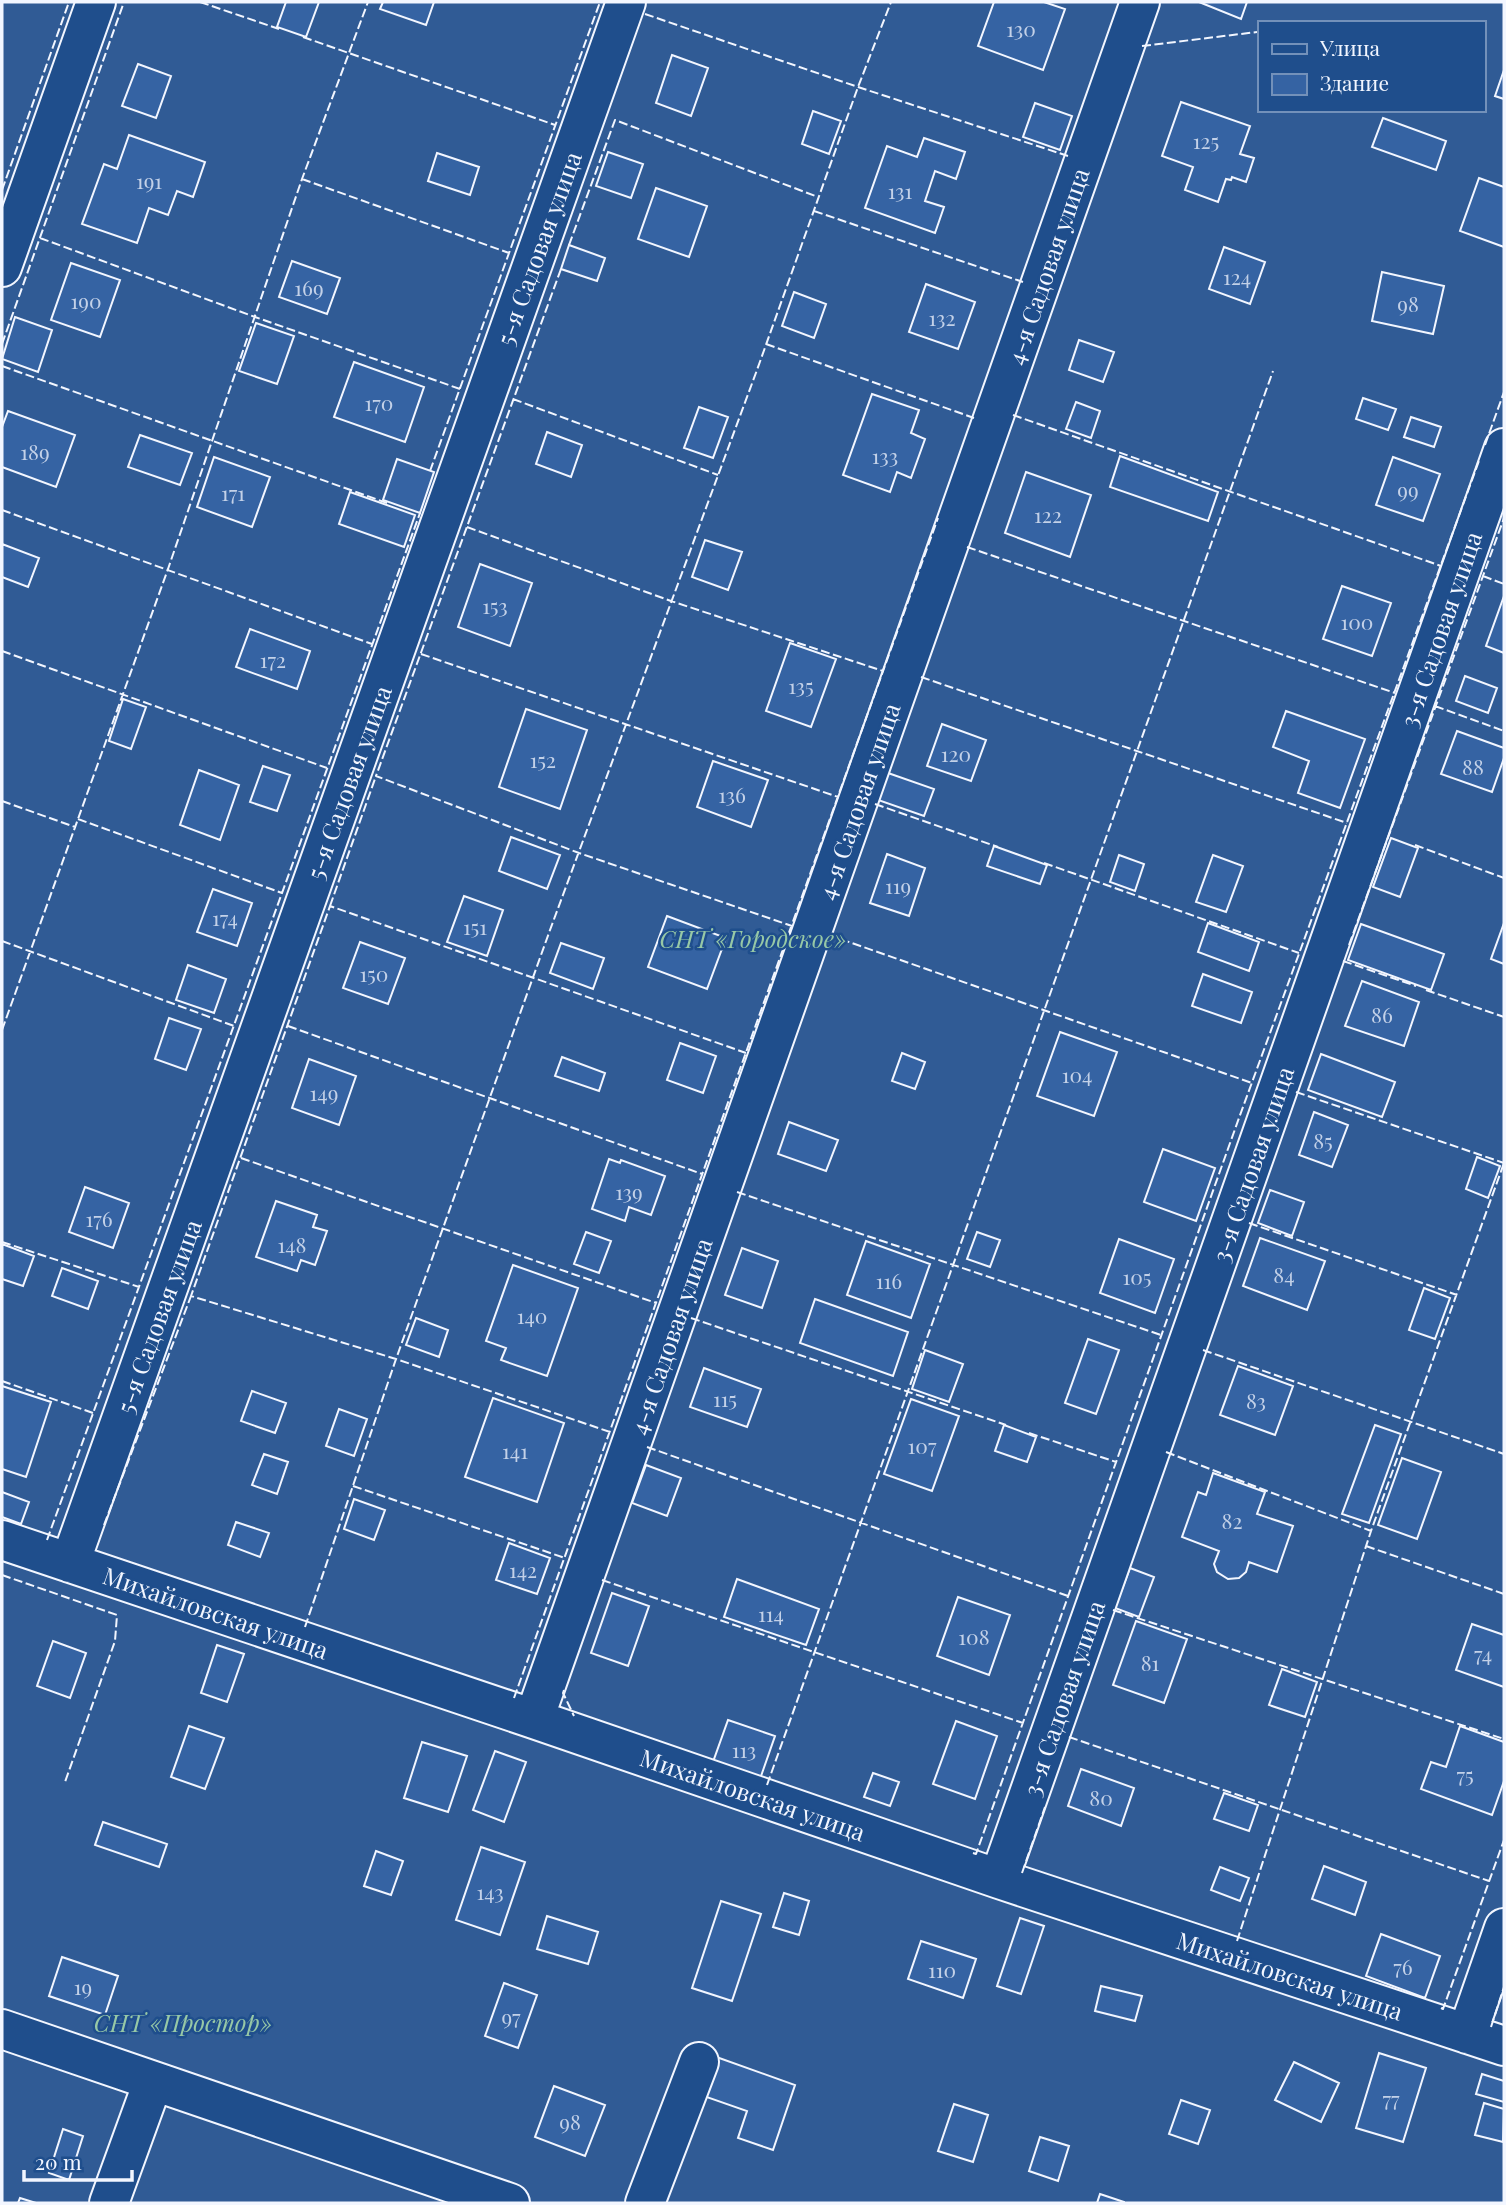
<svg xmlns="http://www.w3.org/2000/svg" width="1506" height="2205" font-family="'Playfair Display',serif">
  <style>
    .built { fill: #305b95; stroke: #a8bbd7; stroke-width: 2; fill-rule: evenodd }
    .building { fill: #3563a3; stroke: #f2f6ff; stroke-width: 2 }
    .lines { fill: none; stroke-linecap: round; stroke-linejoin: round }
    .minor-casing { stroke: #f2f6ff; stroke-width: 42 }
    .minor { stroke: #1f4e8c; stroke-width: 38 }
    .fence { stroke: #f2f6ff; stroke-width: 2; stroke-dasharray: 9 3.5; stroke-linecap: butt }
    .labels { text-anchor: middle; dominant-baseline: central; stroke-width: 5; stroke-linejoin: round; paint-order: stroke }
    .number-label { font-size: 21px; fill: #c3d1e8 }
    .street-label { font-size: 24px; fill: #f2f6ff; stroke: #1f4e8c }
    .park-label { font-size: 24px; font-style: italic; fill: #97c8a6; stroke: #1f4e8c }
  </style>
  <rect width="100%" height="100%" fill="#1f4e8c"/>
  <path class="built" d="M2,2H1504V2203H2ZM1259,23H1483V110H1259Z"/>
  <path class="building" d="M286,2H319L306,37L277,27Z
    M383,2H434L426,25L380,9Z
    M994,2H1044L1065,9L1043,70L978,46Z
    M1199,2H1247L1241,19Z
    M672,55L708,68L691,116L656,103Z
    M138,64L171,76L156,118L122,106Z
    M1504,70V99L1495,96Z
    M1181,102L1250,126L1240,154L1254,158L1246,182L1232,177L1231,180L1226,179L1218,202L1185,190L1193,167L1162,156Z
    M1035,103L1072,116L1060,150L1023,137Z
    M813,111L841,121L829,154L802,144Z
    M1383,118L1446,141L1436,170L1372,147Z
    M129,135L205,162L193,197L177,191L168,215L149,208L137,243L82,224L104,164L117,169Z
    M924,138L965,152L956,179L935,171L925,201L944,207L935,233L865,208L887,146L917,157Z
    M608,152L643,164L631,198L596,186Z
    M437,153L479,167L470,195L428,181Z
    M1479,178L1504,187V247L1460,231Z
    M656,188L707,206L689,257L638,239Z
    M569,245L605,258L597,281L561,269Z
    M1224,247L1265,262L1250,304L1209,289Z
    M292,261L340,278L327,314L279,297Z
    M71,263L120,280L100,337L51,320Z
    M1382,272L1444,286L1433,334L1372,321Z
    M926,284L975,302L958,349L909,332Z
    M794,292L826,304L814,338L782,326Z
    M15,317L52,330L38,372L2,359Z
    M256,323L294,336L277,384L239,371Z
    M1079,340L1114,352L1103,382L1069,370Z
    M354,362L424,387L405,442L334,417Z
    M872,394L919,410L911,433L925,439L911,478L897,472L890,492L843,475Z
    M1363,398L1396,409L1388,430L1356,419Z
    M1076,402L1100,411L1091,438L1066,429Z
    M699,407L728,417L713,458L684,448Z
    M8,411L75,435L56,487L2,467V427Z
    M1411,417L1441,427L1434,447L1404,437Z
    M547,432L582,445L571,477L536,464Z
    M140,435L192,453L180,485L128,467Z
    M1120,456L1218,492L1208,521L1110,487Z
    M214,457L270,477L252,527L197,507Z
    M1393,457L1440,474L1423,521L1376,505Z
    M397,459L434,472L420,513L383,500Z
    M1026,472L1091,495L1070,557L1005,533Z
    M350,492L415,515L404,547L339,524Z
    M705,540L742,552L728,590L692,577Z
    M2,544L39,558L28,587L2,577Z
    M480,564L532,583L510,646L458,627Z
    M1342,586L1391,603L1372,656L1323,639Z
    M1504,596V653L1486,646Z
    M250,629L310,651L297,689L236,667Z
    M790,643L836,659L811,727L766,711Z
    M1465,676L1497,688L1488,713L1456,701Z
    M123,699L146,707L131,749L109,741Z
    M526,709L587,730L560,809L499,787Z
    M1286,711L1365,739L1340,808L1298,793L1309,761L1273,747Z
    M942,724L986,740L971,781L927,766Z
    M1457,731L1504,748V758L1492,792L1441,774Z
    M713,761L768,780L751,827L697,807Z
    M263,766L290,775L277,811L250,802Z
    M199,770L239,785L220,840L180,825Z
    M888,773L934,789L924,816L878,800Z
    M511,837L560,855L547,889L499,871Z
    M1391,838L1418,848L1400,897L1373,887Z
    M994,846L1047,865L1040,884L987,866Z
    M887,854L925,868L909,916L870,903Z
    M1119,855L1144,864L1135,891L1110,882Z
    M1213,855L1243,866L1226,912L1196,902Z
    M213,889L252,903L237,946L197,932Z
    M464,896L503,910L487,956L447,942Z
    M667,916L726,938L707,989L648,967Z
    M1208,923L1259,942L1249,971L1198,952Z
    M1504,923V964L1491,959Z
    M1361,924L1444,954L1431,990L1348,960Z
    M360,942L405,958L388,1004L343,988Z
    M561,943L604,958L593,989L550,973Z
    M188,965L226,979L214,1013L176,1000Z
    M1203,974L1252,992L1241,1023L1192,1006Z
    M1362,981L1419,1002L1404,1046L1345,1026Z
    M169,1018L201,1029L186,1070L155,1059Z
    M1060,1032L1117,1052L1094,1116L1037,1096Z
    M680,1043L716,1056L703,1093L667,1080Z
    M902,1053L925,1062L915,1089L892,1081Z
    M1321,1054L1395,1082L1382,1117L1308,1090Z
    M562,1057L605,1073L599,1091L555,1076Z
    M309,1059L356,1076L339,1125L292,1108Z
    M1314,1112L1348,1125L1332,1167L1299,1155Z
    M789,1122L838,1140L826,1171L778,1154Z
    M1163,1149L1215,1168L1196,1221L1144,1202Z
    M1477,1157L1500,1166L1488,1198L1466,1189Z
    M609,1159L620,1163L621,1160L665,1176L651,1215L629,1207L625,1221L592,1209Z
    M85,1187L129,1203L113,1248L69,1232Z
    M1270,1190L1304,1202L1292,1236L1258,1223Z
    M276,1201L317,1215L313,1227L327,1231L315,1265L301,1260L297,1271L256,1257Z
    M586,1232L611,1241L599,1273L574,1264Z
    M977,1232L1000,1240L990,1267L967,1259Z
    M1260,1238L1325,1261L1307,1310L1243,1286Z
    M1119,1239L1174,1259L1155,1313L1100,1293Z
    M866,1241L930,1264L911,1318L847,1295Z
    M2,1244L34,1256L23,1286L2,1279Z
    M742,1248L778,1261L762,1308L725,1295Z
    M513,1265L578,1288L547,1376L501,1360L506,1348L486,1341Z
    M62,1268L98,1281L88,1309L52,1296Z
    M1424,1288L1450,1298L1435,1339L1409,1330Z
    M815,1299L908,1332L893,1376L800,1343Z
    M416,1318L448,1330L439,1357L406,1345Z
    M1088,1339L1119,1350L1096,1414L1065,1403Z
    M925,1350L963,1364L949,1402L912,1389Z
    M1238,1366L1293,1386L1275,1435L1220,1415Z
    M704,1368L761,1389L747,1427L690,1407Z
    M2,1386L51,1402L26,1477L2,1469Z
    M252,1391L286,1403L275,1433L241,1421Z
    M493,1398L564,1423L537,1502L465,1477Z
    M911,1399L959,1416L932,1491L884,1474Z
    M339,1409L367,1419L354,1456L326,1446Z
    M1004,1425L1036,1437L1027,1462L995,1451Z
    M1375,1425L1401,1434L1369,1523L1342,1514Z
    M264,1454L288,1462L277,1494L252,1485Z
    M1402,1458L1441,1472L1417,1539L1378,1525Z
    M646,1465L681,1478L667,1516L632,1503Z
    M1213,1473L1265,1492L1257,1514L1293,1526L1277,1572L1249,1562L1246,1572L1239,1578L1228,1579L1217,1572L1214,1564L1219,1551L1182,1537L1198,1492L1206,1495Z
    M2,1492L29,1502L21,1524L2,1517Z
    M354,1499L385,1510L374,1540L344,1529Z
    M236,1522L269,1533L260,1557L228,1545Z
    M509,1543L550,1558L537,1594L496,1580Z
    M1130,1568L1154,1577L1139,1617L1115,1608Z
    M737,1579L819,1609L806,1645L724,1617Z
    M612,1593L649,1606L628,1666L591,1653Z
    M958,1597L1010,1615L989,1675L937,1656Z
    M1136,1621L1187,1639L1164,1703L1113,1685Z
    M1472,1624L1504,1635V1687L1456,1670Z
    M53,1641L86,1653L70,1698L37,1686Z
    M217,1645L244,1654L227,1702L201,1693Z
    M1282,1669L1317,1682L1305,1717L1269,1705Z
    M728,1720L775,1736L760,1779L713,1762Z
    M956,1721L997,1736L975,1799L933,1784Z
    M189,1726L224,1738L205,1789L171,1777Z
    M1460,1726L1504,1742V1781L1492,1815L1421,1789L1431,1762L1446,1767Z
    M422,1742L467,1756L448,1812L404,1798Z
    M495,1751L526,1762L504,1822L473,1810Z
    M1081,1769L1134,1788L1121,1826L1068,1806Z
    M873,1773L899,1782L890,1806L864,1797Z
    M1224,1793L1258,1805L1249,1831L1214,1819Z
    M103,1822L167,1844L159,1867L95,1845Z
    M481,1847L525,1862L500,1935L456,1920Z
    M376,1851L403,1861L391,1895L364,1886Z
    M1324,1866L1366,1882L1355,1915L1312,1899Z
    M1220,1867L1249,1878L1240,1901L1211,1890Z
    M784,1893L809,1901L799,1935L773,1927Z
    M721,1901L761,1914L732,2001L692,1988Z
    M547,1916L598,1932L588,1964L537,1949Z
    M1020,1918L1044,1926L1021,1994L997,1986Z
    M1381,1934L1440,1956L1425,1998L1366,1976Z
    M921,1941L976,1959L963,1998L908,1979Z
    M62,1957L118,1976L105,2015L49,1996Z
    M504,1983L537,1995L518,2048L485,2036Z
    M1101,1986L1142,1996L1135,2021L1095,2011Z
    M1379,2053L1426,2068L1403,2142L1356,2128Z
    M708,2054L795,2085L773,2150L738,2138L747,2111L695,2093Z
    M1294,2062L1339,2083L1321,2122L1275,2100Z
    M1482,2074L1504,2081V2102L1476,2094Z
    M554,2086L605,2105L585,2156L535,2137Z
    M1181,2100L1210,2110L1198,2144L1169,2134Z
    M1484,2103L1504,2109L1503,2142L1475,2135Z
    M954,2104L988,2115L973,2162L938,2151Z
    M63,2129L83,2136L69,2180L49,2173Z
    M1040,2137L1069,2146L1058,2181L1029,2171Z
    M1100,2194L1124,2202V2203H1097Z
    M20,2198L36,2203H18Z"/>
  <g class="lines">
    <g class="minor-casing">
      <path id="minor" d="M2,267L96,2
        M2,1540L534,1719L999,1879L1504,2046
        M70,1563L626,2
        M534,1719L1140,2
        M999,1879L1504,448
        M2,2029L510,2203
        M1467,2034L1504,1928
        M109,2203L153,2082
        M645,2203L699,2062"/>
    </g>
    <use href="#minor" class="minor"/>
    <path class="fence" d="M200,2L279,29
      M645,14L858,87L1068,156
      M303,37L555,125
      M1142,46L1257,32
      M302,179L509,253
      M2,190L69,2
      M814,211L1023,282
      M40,238L255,317L460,389
      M569,245L615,120L818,197
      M561,269L376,776L579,853L792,926
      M2,344L124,2
      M766,344L974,418
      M2,366L387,503
      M513,399L718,475
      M1013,415L1441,566
      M1485,445L1504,392
      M430,471L600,2
      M2,510L372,644
      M467,527L671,601L883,671
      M967,547L1395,693
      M1483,576L1504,584
      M2,651L327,768
      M421,654L838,797
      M921,677L1347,823
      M1435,706L1504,731
      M2,801L75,827
      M875,804L998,847
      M78,819L282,893
      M1415,845L1504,878
      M1044,863L1299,953
      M330,906L376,776
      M829,935L1252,1083
      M2,941L234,1026
      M1349,945L1504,518
      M1343,961L1416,986
      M1426,990L1504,1017
      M288,1026L702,1174
      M2,1030L168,569L302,179L368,2
      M1296,1092L1504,1163
      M241,1158L656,1303
      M737,1192L1161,1335
      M1249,1223L1457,1295
      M2,1242L139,1287
      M691,1318L1006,1425
      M1203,1350L1504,1454
      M2,1381L93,1413
      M610,1432L396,1359L191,1296L330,906L746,1053
      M1029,1433L1116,1462
      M647,1447L1068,1596
      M1166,1452L1371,1531
      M353,1486L565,1558
      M104,1525L191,1296
      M47,1540L420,513
      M1366,1546L1504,1594
      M2,1575L117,1615L115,1641L65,1782
      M602,1580L1023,1723
      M1113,1610L1504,1739
      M305,1627L396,1359L550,930L757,370L858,87L891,2
      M564,1690L563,1693L574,1716
      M514,1698L938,518
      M1069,1737L1489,1881
      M767,1785L1273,371
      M973,1853L976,1854L1239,1118L1480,458
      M1022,1873L1045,1807
      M1237,1941L1371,1531L1504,1163
      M1441,2008L1443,2009L1504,1840
      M1491,2027L1504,1987"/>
  </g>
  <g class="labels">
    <g class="number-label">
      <text x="1021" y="28">130</text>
      <text x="1206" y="140">125</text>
      <text x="149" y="180">191</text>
      <text x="900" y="190">131</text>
      <text x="1237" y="276">124</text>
      <text x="309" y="287">169</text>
      <text x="86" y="300">190</text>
      <text x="1408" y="303">98</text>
      <text x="942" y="317">132</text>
      <text x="379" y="402">170</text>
      <text x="35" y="451">189</text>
      <text x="885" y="455">133</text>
      <text x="1408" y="489">99</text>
      <text x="233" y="492">171</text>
      <text x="1048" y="514">122</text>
      <text x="495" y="605">153</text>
      <text x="1357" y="621">100</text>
      <text x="273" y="659">172</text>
      <text x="801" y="685">135</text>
      <text x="956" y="753">120</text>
      <text x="543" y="759">152</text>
      <text x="1473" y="766">88</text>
      <text x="732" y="794">136</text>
      <text x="898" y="885">119</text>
      <text x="225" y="917">174</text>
      <text x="475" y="926">151</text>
      <text x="374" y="973">150</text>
      <text x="1382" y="1014">86</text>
      <text x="1077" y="1074">104</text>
      <text x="324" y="1092">149</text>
      <text x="1323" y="1140">85</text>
      <text x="629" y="1191">139</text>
      <text x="99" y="1218">176</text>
      <text x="292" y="1244">148</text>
      <text x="1284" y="1274">84</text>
      <text x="1137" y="1276">105</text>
      <text x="889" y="1280">116</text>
      <text x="532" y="1315">140</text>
      <text x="725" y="1398">115</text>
      <text x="1256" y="1400">83</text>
      <text x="922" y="1445">107</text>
      <text x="515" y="1450">141</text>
      <text x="1232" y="1520">82</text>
      <text x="523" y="1569">142</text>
      <text x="771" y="1613">114</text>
      <text x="974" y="1636">108</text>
      <text x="1483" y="1653">74</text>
      <text x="1150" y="1662">81</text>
      <text x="744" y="1749">113</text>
      <text x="1465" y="1774">75</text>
      <text x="1101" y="1797">80</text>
      <text x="490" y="1891">143</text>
      <text x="1403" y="1966">76</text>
      <text x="942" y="1969">110</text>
      <text x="83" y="1986">19</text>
      <text x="511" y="2016">97</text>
      <text x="1391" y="2098">77</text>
      <text x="570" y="2121">98</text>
    </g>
    <g class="street-label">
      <text transform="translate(538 248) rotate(-70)">5-я Садовая улица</text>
      <text transform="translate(1047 266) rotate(-71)">4-я Садовая улица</text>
      <text transform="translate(1440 629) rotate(-71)">3-я Садовая улица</text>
      <text transform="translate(348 782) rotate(-70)">5-я Садовая улица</text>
      <text transform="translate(858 801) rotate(-71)">4-я Садовая улица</text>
      <text transform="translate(1252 1164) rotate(-71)">3-я Садовая улица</text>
      <text transform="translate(158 1316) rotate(-70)">5-я Садовая улица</text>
      <text transform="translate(670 1336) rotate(-71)">4-я Садовая улица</text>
      <text transform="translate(216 1612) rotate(19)">Михайловская улица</text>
      <text transform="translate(1063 1698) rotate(-71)">3-я Садовая улица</text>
      <text transform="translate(753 1794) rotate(19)">Михайловская улица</text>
      <text transform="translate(1290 1975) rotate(18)">Михайловская улица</text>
    </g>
    <g class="park-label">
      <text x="753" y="938">СНТ «Городское»</text>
      <text x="183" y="2022">СНТ «Простор»</text>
    </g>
  </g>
  <rect width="1506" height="2205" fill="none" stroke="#f2f6ff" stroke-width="7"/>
  <rect x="1258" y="21" width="228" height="91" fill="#1f4e8c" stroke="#7391ba" stroke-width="2"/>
  <rect x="1272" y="44" width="35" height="10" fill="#1f4e8c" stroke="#7391ba" stroke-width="2"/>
  <text x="1320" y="56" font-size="21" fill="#f2f6ff">Улица</text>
  <rect x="1272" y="74" width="35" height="21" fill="#3563a3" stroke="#7391ba" stroke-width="2"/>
  <text x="1320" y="91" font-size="21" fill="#f2f6ff">Здание</text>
  <path d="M24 2170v10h108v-10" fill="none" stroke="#f2f6ff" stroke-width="3.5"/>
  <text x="35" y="2170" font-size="21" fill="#f2f6ff" stroke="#1f4e8c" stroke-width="5" paint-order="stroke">20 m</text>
</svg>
